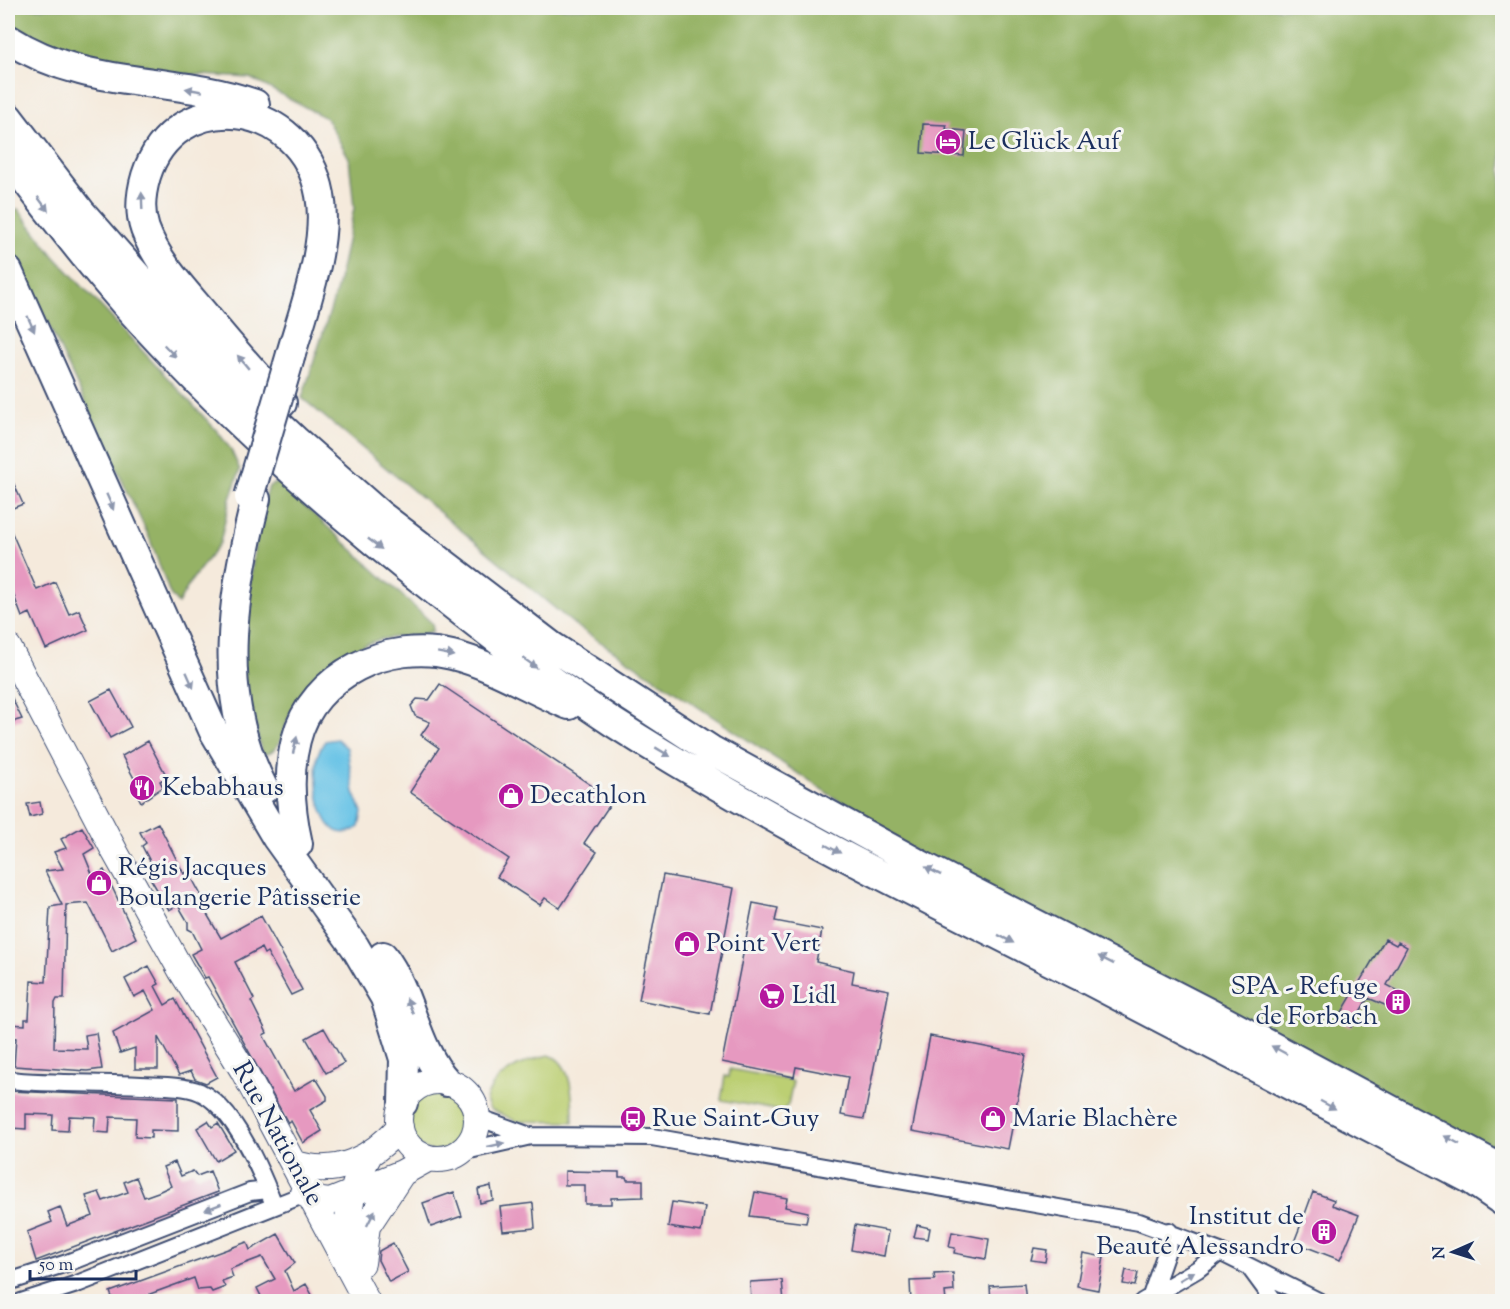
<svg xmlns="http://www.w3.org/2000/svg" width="1510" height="1309" font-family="'Sorts Mill Goudy',serif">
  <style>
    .green { fill: #bccf73; stroke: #6c7f68; stroke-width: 1.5 }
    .forest { fill: #95b265; stroke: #587062; stroke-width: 1.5 }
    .water { fill: #68c3e6; stroke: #4279a2; stroke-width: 1.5 }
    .building { fill: #e699c0 }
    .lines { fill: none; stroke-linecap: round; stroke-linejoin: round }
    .minor-casing { stroke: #3c4b71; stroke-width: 20 }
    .primary-casing { stroke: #3c4b71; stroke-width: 28 }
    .motorway-casing { stroke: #3c4b71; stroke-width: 32 }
    .minor { stroke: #fff; stroke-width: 16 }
    .primary { stroke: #fff; stroke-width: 26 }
    .motorway { stroke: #fff; stroke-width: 28 }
    .motorway-bridge-casing { stroke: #3c4b71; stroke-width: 32; stroke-linecap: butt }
    .motorway-bridge { stroke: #fff; stroke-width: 28 }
    .oneway { fill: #8d97ae }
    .labels { text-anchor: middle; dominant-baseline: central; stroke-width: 6; stroke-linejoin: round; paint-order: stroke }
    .poi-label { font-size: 26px; fill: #1b2f5e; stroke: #f6f6f2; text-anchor: start }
    .street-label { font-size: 26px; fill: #1b2f5e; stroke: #f6f6f2 }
  </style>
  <rect width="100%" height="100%" fill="#f6f6f2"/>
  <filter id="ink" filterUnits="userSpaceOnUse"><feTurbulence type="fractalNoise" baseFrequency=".0167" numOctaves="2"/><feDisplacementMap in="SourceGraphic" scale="12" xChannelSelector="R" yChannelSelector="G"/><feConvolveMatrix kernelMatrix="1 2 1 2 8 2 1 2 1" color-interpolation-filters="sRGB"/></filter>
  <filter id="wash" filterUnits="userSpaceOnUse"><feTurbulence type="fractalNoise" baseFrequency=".008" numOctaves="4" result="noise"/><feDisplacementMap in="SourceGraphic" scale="24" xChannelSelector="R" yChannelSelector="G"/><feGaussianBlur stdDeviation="1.35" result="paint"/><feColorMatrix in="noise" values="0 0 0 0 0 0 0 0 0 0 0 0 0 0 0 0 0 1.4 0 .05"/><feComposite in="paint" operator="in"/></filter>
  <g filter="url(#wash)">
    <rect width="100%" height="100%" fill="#f5eadc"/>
    <path class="green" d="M549,1055C573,1062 573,1101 573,1122L516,1121L490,1109L486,1101C490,1075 526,1060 549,1055Z
      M730,1069L793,1081L788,1105L782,1111L776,1110L721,1100L725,1076L729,1077Z
      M406 1121a30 30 0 1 1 60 0a30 30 0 1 1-60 0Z"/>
    <path class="forest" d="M8,8H1502V1147L1441,1133L922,856L575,625L302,398L337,289L354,208L349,158L326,118L250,78L134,71L62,63L8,28Z
      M18,209L54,256L218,432L231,450L240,470L230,499L220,543L191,581L178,604L170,594L149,537L8,239V211Z
      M279,482L432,623L433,631C415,638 397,635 378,640C345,649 315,678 295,704C283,721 286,752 262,755L241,664L257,525L269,486Z"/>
    <path class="water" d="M337,739L347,748L354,792L362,812L359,827C320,854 314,780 317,758C318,751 322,746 325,741Z"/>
    <g id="blocks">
      <path class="building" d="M923,124L947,125L946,129L966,131L964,156L921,153Z
        M8,471L23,504L8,510Z
        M8,524L37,590L55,582L69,614L79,610L88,630L46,649L30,613L22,617L8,580Z
        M440,684L613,800L584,843L597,852L560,908L545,898L540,905L497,877L509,859L410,792L439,748L421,735L430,722L415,716L411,706L417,699L429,700Z
        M8,690L22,719L8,723Z
        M111,690L131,727L110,738L90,701Z
        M148,741L167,777L160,781L163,787L141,802L132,784L136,782L122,756Z
        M40,802L42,814L30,817L27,804Z
        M158,823L184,874L188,871L202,897L198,899L221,938L261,916L302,990L291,995L267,952L264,954L261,948L235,962L254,999L251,1001L267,1033L263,1035L294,1091L316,1078L327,1096V1100L310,1110L322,1131L303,1143L291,1121L288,1123L208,977L205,978L191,954L201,949L192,931L188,929V922L178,905L169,910L146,871L153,867L142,846L146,843L140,832Z
        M82,827L94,848L84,854L93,876L104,870L136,938L112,951L88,903L66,905L64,999H57L55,1003L54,1048L87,1049L85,1035L96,1033L102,1069L87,1071L14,1066L16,1038L8,1037V1024L25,1025V1019H29L31,981L46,982L50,907L62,905L45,871L63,869L54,852L66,848L61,839Z
        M663,875L734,888L710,1014L639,1000Z
        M753,903L778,908L775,921L822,930L816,962L854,971L852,983L889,990L864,1119L841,1115L848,1077L796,1067L794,1077L722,1062Z
        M1385,939L1396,945L1398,942L1407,947L1387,985L1410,997L1404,1007L1402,1006L1399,1011L1368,998L1351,1027L1339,1021L1342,1012Z
        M149,966L159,984L155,986L165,1005L175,999L217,1077L206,1083L195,1079L191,1071L179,1075L158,1037V1069H135V1048L120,1053L113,1033L155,1010L145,991L134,997L125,979Z
        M324,1028L344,1063L326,1073L306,1038Z
        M930,1036L1026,1055L1008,1149L912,1131Z
        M8,1091L178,1098V1131L151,1130V1138L135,1137L136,1118L110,1117L109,1133L94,1132L95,1117L69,1116L68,1131L52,1130L53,1115L26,1114V1129L10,1128Z
        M208,1121L212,1127L218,1123L234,1150L216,1161L197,1128Z
        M175,1162L181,1176L193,1171L197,1176L210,1171L218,1192L36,1261L27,1232L52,1222L48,1212L60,1207L67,1226L93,1216L86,1196L99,1192L103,1201L128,1192L124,1182L136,1177L144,1197L158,1192L171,1186L163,1167Z
        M565,1171L619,1172V1177H626L627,1180H643V1197L611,1198V1204H585V1185H565Z
        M491,1186L493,1200L480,1203L478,1189Z
        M454,1192L462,1216L431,1227L423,1203Z
        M755,1192L787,1198L785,1207L808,1212L806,1223L750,1216Z
        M1313,1192L1334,1200L1332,1205L1359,1215L1340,1260L1294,1242L1301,1224L1297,1218L1305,1214Z
        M672,1202L705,1207L701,1232L668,1227Z
        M533,1203L535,1228L503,1231L500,1207Z
        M855,1225L888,1231L884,1256L851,1250Z
        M917,1225L930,1228L928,1239L914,1237Z
        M952,1232L989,1239L986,1259L954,1253L955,1248L949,1247Z
        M278,1234L295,1263L285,1271L294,1291L306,1284L316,1302H264L257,1288L275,1279L262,1257L230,1269L233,1277L222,1281L225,1287L212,1292L210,1289L198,1290L194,1278L150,1294L153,1302H114L110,1292L247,1242L250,1250Z
        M393,1243L408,1272L389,1282L378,1260L379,1251Z
        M1034,1248L1047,1250L1045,1262L1031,1260Z
        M1083,1253L1104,1257L1098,1290L1077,1286Z
        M1126,1270L1138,1273L1135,1286L1123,1284Z
        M953,1273L954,1291L945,1292L946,1302H911L910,1281L935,1280L934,1274Z
        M782,1280L784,1302H751L750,1282Z
        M1024,1284L1026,1302H991L990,1286Z"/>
    </g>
  </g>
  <g filter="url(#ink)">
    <use href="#blocks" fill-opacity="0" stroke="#3c4b71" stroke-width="1.5"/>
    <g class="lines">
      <g class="minor-casing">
        <path id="minor" d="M8,1080C51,1084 97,1083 141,1085C159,1086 183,1085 200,1092C234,1108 261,1171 274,1205
          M477,1117L530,1136
          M461,1152L531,1136L652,1137L1139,1222L1220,1252L1320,1302
          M1250,1268L1275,1302
          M8,1282L67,1263L250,1192L268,1190
          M1151,1296L1167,1250L1169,1231
          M21,1302L77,1284L295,1198
          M1142,1302L1198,1269L1220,1252"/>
      </g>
      <g class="primary-casing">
        <path id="primary" d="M8,647L115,852L181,970L243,1070L367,1302
          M399 1120a39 39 0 1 1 78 0a39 39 0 1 1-78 0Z
          M295,1164C338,1177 371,1159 400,1127
          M303,1193L321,1201L330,1202L402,1173L429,1158
          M346,1261C346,1226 349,1186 368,1157
          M362,1263L367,1226L402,1173"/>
      </g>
      <g class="motorway-casing">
        <path id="motorway" d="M8,39C89,91 170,74 255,104
          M8,117L81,212L220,370L295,440L379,514L553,647L711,750L919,864L1211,1014L1502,1169
          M8,157C46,208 85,258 127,306C221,412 328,507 439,594C496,639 554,684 614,723C764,819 925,898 1084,978C1213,1044 1341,1112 1470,1179L1502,1201
          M8,271L213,730L276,837L355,947L385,998L404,1059L403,1103
          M282,403C255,374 229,345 204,314C182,288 157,262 145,229C139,212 141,193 146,176C175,84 302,97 320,195C329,243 304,308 291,354
          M256,499C232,595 215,697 264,789
          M298,844C290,809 287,775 296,740C312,674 390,639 452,655C493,665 530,689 569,705
          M383,956C412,994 414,1047 447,1082"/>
      </g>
      <use href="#minor" class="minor"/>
      <use href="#primary" class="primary"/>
      <use href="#motorway" class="motorway"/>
      <g class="motorway-bridge-casing">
        <path id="motorway-bridge" d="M249,497L291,354"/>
      </g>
      <use href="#motorway-bridge" class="motorway-bridge"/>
    </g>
    <defs><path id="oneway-solid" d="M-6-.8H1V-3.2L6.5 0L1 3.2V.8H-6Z" transform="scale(1.5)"/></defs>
    <g class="oneway">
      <use href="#oneway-solid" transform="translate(194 90) rotate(-170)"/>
      <use href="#oneway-solid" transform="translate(142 201) rotate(-92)"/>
      <use href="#oneway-solid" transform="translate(43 204) rotate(53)"/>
      <use href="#oneway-solid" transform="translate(31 324) rotate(66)"/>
      <use href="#oneway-solid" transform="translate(170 351) rotate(46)"/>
      <use href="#oneway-solid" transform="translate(243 362) rotate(-130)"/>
      <use href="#oneway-solid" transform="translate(110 502) rotate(66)"/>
      <use href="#oneway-solid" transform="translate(375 544) rotate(38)"/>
      <use href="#oneway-solid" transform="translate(446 654) rotate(10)"/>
      <use href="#oneway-solid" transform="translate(530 663) rotate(36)"/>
      <use href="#oneway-solid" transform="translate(190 680) rotate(66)"/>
      <use href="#oneway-solid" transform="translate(295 745) rotate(-77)"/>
      <use href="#oneway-solid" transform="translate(663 752) rotate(31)"/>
      <use href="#oneway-solid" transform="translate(833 849) rotate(28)"/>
      <use href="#oneway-solid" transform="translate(933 871) rotate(-153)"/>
      <use href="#oneway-solid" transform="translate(1006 939) rotate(27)"/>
      <use href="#oneway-solid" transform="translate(1106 960) rotate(-153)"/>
      <use href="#oneway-solid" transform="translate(410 1006) rotate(-112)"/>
      <use href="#oneway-solid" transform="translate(1279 1050) rotate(-152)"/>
      <use href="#oneway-solid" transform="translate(1328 1105) rotate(28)"/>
      <use href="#oneway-solid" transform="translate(1452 1140) rotate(-152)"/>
      <use href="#oneway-solid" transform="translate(496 1145) rotate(-13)"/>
      <use href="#oneway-solid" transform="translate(213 1207) rotate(159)"/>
      <use href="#oneway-solid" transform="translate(371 1218) rotate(-63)"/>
      <use href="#oneway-solid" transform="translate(1187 1276) rotate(-31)"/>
    </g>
  </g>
  <defs>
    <g id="hotel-disc" transform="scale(1.35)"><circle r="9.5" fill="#b5179e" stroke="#f6f6f2"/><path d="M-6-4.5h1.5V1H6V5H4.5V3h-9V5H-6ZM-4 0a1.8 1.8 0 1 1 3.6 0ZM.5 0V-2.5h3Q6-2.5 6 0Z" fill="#fff"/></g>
    <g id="restaurant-disc" transform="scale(1.35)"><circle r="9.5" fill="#b5179e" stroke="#f6f6f2"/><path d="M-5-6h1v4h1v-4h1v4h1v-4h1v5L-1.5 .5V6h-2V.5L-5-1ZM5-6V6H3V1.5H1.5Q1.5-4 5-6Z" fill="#fff"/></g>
    <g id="shop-disc" transform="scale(1.35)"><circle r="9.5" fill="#b5179e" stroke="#f6f6f2"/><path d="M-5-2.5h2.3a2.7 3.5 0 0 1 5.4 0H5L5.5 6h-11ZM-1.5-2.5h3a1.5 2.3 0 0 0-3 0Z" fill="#fff"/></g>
    <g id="supermarket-disc" transform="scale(1.35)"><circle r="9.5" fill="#b5179e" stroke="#f6f6f2"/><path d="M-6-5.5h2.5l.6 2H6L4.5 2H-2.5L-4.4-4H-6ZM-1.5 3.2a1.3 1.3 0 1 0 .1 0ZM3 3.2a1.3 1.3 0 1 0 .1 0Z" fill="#fff"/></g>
    <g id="building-disc" transform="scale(1.35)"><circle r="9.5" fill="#b5179e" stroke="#f6f6f2"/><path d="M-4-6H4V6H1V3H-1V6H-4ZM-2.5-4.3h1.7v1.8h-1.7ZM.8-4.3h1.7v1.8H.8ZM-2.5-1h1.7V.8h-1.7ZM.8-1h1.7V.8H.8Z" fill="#fff"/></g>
    <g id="bus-disc" transform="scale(1.35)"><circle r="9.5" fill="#b5179e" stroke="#f6f6f2"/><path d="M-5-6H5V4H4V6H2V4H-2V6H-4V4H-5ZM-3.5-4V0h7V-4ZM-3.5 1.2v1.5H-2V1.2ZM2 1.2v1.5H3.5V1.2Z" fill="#fff"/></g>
  </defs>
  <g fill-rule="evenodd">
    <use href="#hotel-disc" x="948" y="142"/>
    <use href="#restaurant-disc" x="142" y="788"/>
    <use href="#shop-disc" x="511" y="796"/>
    <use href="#shop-disc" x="99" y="883"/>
    <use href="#shop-disc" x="687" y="944"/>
    <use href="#supermarket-disc" x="772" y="996"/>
    <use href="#building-disc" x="1398" y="1002"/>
    <use href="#bus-disc" x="633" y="1119"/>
    <use href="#shop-disc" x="993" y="1119"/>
    <use href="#building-disc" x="1324" y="1232"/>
  </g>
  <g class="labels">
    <g class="poi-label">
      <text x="968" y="142">Le Glück Auf</text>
      <text x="162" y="788">Kebabhaus</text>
      <text x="530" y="796">Decathlon</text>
      <text x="118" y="868">Régis Jacques<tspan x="118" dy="30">Boulangerie Pâtisserie</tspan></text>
      <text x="706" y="944">Point Vert</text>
      <text x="1378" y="987" text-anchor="end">SPA - Refuge<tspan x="1378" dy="30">de Forbach</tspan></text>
      <text x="792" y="996">Lidl</text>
      <text x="652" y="1119">Rue Saint-Guy</text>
      <text x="1012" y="1119">Marie Blachère</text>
      <text x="1304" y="1217" text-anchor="end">Institut de<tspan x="1304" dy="30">Beauté Alessandro</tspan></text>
    </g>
    <g class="street-label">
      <text transform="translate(277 1134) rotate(61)">Rue Nationale</text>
    </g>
  </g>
  <rect width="1510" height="1309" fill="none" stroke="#f6f6f2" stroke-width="30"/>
  <g transform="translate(1453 1252) rotate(267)" stroke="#f6f6f2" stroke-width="4.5" paint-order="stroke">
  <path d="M0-4.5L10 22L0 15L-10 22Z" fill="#1b2f5e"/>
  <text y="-9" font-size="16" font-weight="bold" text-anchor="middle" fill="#1b2f5e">N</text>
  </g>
  <path d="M30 1270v9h106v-9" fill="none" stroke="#1b2f5e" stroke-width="3"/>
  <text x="39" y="1270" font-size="18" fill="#1b2f5e" stroke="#f6f6f2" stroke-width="4.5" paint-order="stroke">50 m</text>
</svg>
